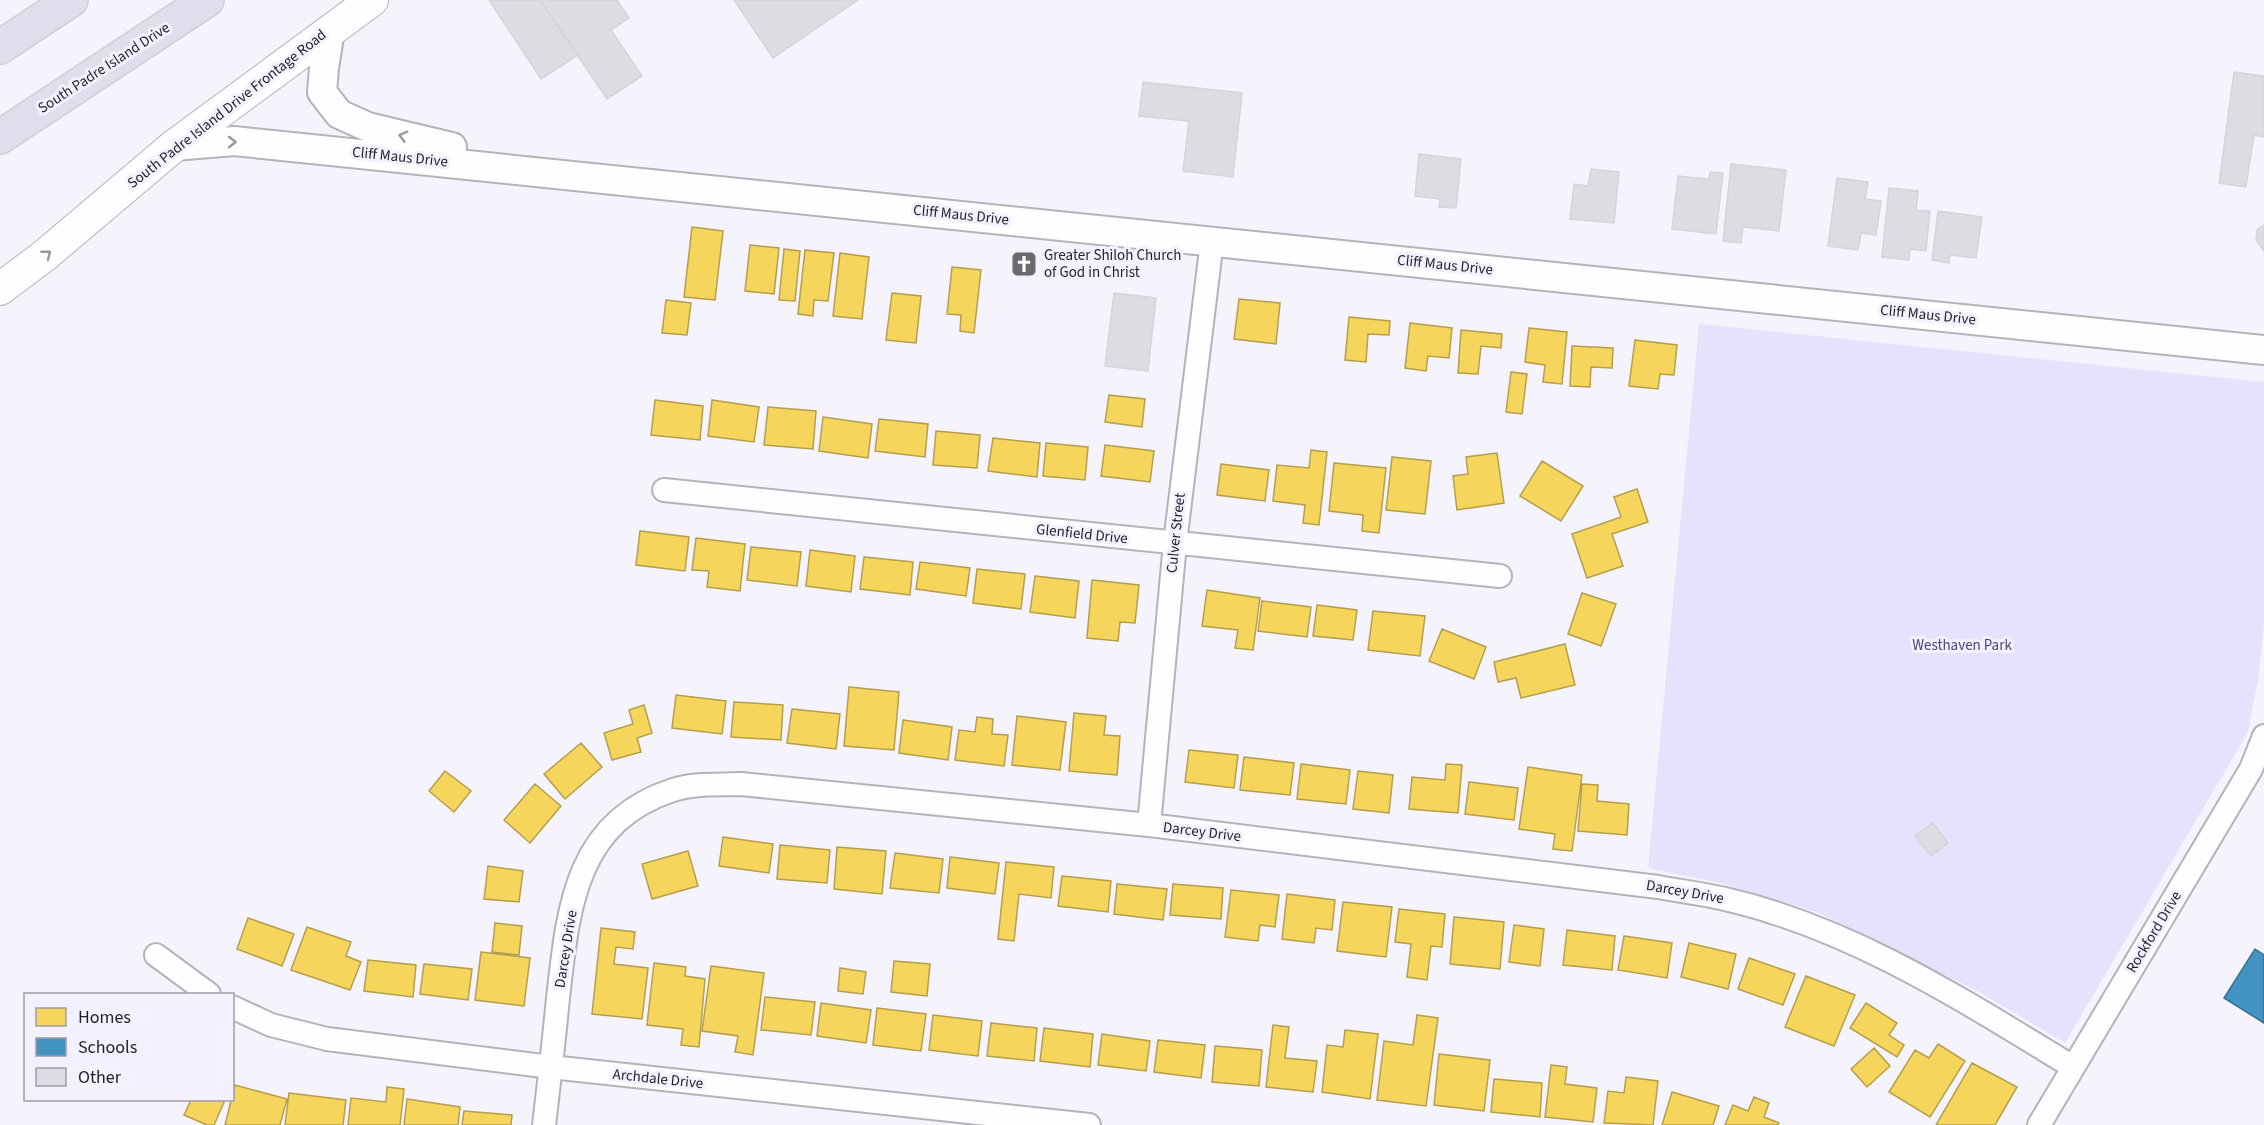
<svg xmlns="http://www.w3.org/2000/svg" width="2264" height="1125" font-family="'Source Sans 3',sans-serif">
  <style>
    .green { fill: #e6e2fd }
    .homes { fill: #f6d55c; stroke: #b69e4c; stroke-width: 1.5 }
    .schools { fill: #4393c3; stroke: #387094; stroke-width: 1.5 }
    .building { fill: #dddce3; stroke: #d5d4da; stroke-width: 1.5 }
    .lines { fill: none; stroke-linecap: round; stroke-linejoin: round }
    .minor-casing { stroke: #b4b3b9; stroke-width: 26 }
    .tertiary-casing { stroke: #b4b3b9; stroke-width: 32 }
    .secondary-casing { stroke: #b4b3b9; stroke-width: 34 }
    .motorway-casing { stroke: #ceced3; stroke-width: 36 }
    .minor { stroke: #fefdff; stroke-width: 22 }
    .tertiary { stroke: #fefdff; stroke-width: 28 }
    .secondary { stroke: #fefdff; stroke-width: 32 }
    .motorway { stroke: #e1dded; stroke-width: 33 }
    .oneway { stroke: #9a999d }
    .labels { text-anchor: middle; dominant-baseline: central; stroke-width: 6; stroke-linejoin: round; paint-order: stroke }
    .street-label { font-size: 15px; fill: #201f25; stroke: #f3f1ff }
    .poi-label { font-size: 15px; fill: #201f25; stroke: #f3f1ff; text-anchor: start }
    .park-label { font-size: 15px; fill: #4f447d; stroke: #f3f1ff }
  </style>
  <rect width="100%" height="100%" fill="#f5f4fc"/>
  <path class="green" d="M1699,324L2264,382V623L2258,680L2248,732L2065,1043L1979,992L1819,913L1720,883L1648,868Z"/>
  <path class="homes" d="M692,227L723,231L715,300L684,297Z
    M750,245L779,248L774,294L745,291Z
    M784,249L800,251L795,301L779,300Z
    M805,250L834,253L828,301L814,300L813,316L798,314Z
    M840,253L869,257L862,319L833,316Z
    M952,267L981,270L974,333L960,331L961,315L947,314Z
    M892,293L921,296L916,343L886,340Z
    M1239,299L1280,303L1276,344L1234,339Z
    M666,300L691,303L687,335L662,333Z
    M1349,317L1390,321L1389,335L1368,334L1366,362L1345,360Z
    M1410,323L1452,328L1449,358L1428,356L1426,371L1405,368Z
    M1529,328L1567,332L1562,384L1543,382L1545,365L1525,362Z
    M1461,330L1502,334L1501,348L1481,346L1478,374L1458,373Z
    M1635,340L1677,345L1674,375L1660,374L1658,389L1629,386Z
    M1572,346L1613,348L1612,368L1591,367L1590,387L1570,386Z
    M1511,372L1527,374L1522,414L1506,412Z
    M1109,395L1145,399L1142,427L1105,422Z
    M655,400L703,406L700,440L651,435Z
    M712,400L759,407L754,442L708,436Z
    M768,407L816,411L813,449L764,445Z
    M823,417L872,424L868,458L819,451Z
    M879,419L928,424L925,457L875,451Z
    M936,431L980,435L977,468L933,465Z
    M993,438L1040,443L1037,477L988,471Z
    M1046,443L1088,447L1085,480L1043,476Z
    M1105,445L1154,451L1150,482L1101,476Z
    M1311,450L1327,452L1319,525L1303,523L1305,505L1273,501L1277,465L1309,468Z
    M1497,453L1504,503L1457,510L1453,476L1468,474L1466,457Z
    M1392,457L1431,461L1425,514L1386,510Z
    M1542,461L1583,486L1561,521L1520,496Z
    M1334,463L1386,468L1379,533L1362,531L1363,515L1329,511Z
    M1221,464L1269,470L1265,501L1217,495Z
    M1637,489L1648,522L1612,534L1623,566L1587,578L1572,534L1621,517L1614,497Z
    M640,531L689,537L685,571L636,565Z
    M696,538L745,544L740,591L707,587L709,571L692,570Z
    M751,547L801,552L797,586L747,580Z
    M810,550L855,556L851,592L806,586Z
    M864,557L913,562L910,595L860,589Z
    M920,562L970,568L966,596L916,589Z
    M977,569L1025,574L1021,609L973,603Z
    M1035,576L1079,581L1075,618L1030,612Z
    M1092,580L1139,585L1135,623L1120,622L1118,641L1087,638Z
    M1207,590L1260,598L1253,650L1235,648L1238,630L1202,626Z
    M1582,593L1616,604L1601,646L1568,634Z
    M1262,601L1311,607L1307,637L1258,631Z
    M1317,605L1357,610L1353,640L1313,636Z
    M1373,611L1425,616L1420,656L1368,650Z
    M1442,629L1486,647L1474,679L1429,661Z
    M1565,644L1575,685L1521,698L1516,678L1498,682L1494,662Z
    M849,687L899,692L894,750L844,746Z
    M676,695L726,701L722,734L672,728Z
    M734,702L783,705L781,740L731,737Z
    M644,705L652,733L637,738L641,752L612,760L604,733L633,724L629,710Z
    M792,709L840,714L836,749L787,743Z
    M1074,713L1106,716L1104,735L1120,736L1117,775L1069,771Z
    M1017,716L1066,722L1060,770L1012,765Z
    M977,717L993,719L992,734L1008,735L1004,766L955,760L959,730L975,732Z
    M903,720L952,727L948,760L899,753Z
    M581,743L602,767L565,799L544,774Z
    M1189,750L1238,755L1234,788L1185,782Z
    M1244,757L1294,763L1290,795L1240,790Z
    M1301,764L1350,770L1346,804L1297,799Z
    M1446,764L1462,765L1458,813L1409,809L1412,777L1445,780Z
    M1528,767L1582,775L1572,851L1553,849L1555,834L1519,829Z
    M445,771L471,791L454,812L429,791Z
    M1358,771L1393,775L1389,813L1353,809Z
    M1469,782L1518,788L1514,820L1465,814Z
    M535,784L561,806L530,843L504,820Z
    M1582,784L1598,785L1597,801L1629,804L1627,835L1578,831Z
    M723,837L773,844L769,873L719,866Z
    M780,845L830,850L827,883L777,879Z
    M837,847L886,851L882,894L834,889Z
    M688,851L698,886L652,899L642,864Z
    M895,853L943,859L939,893L890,888Z
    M950,857L999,863L995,894L947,888Z
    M1006,862L1054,867L1051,898L1019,894L1014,941L998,939Z
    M488,866L523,871L519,902L484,899Z
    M1062,876L1111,881L1108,912L1058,906Z
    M1117,884L1167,889L1163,920L1114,914Z
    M1173,884L1223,888L1221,919L1170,915Z
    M1231,890L1279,895L1275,927L1260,925L1258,941L1225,937Z
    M1287,894L1335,900L1332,930L1316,928L1314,943L1282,939Z
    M1343,902L1392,907L1386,957L1337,951Z
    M1399,909L1445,914L1442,947L1431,946L1427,980L1407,977L1411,944L1395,942Z
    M1454,917L1504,922L1500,969L1450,964Z
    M248,918L294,934L282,966L237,949Z
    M495,923L522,926L519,955L492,952Z
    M1514,925L1544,929L1540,966L1509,962Z
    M307,927L351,942L346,956L361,962L350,990L291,970Z
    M601,928L635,932L633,949L616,947L614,964L648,968L642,1019L592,1014Z
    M1567,930L1615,936L1612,970L1563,965Z
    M1624,936L1672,943L1667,978L1618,970Z
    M1689,943L1736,954L1728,989L1681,977Z
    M481,952L530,958L524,1006L475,1000Z
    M1749,958L1795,974L1783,1005L1738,989Z
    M368,960L416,965L413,997L364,991Z
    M894,961L930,964L927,996L891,992Z
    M654,963L686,967L685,976L705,979L699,1047L681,1045L683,1029L647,1025Z
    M424,964L472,969L468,1000L420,994Z
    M711,966L764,973L753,1055L735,1052L738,1036L702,1031Z
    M840,968L866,972L863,994L838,991Z
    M1806,976L1855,995L1834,1046L1785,1027Z
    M765,997L815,1002L811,1035L761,1030Z
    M821,1003L871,1010L866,1043L817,1036Z
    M1866,1003L1897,1023L1889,1035L1904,1045L1897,1057L1850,1028Z
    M877,1008L926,1014L921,1051L873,1045Z
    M933,1015L982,1021L978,1056L929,1050Z
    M1417,1015L1438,1018L1426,1106L1377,1100L1384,1041L1413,1045Z
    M991,1023L1037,1028L1034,1061L987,1056Z
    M1273,1025L1289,1027L1285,1058L1317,1061L1313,1092L1266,1087Z
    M1044,1028L1093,1034L1090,1067L1040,1061Z
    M1345,1030L1378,1034L1370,1099L1322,1092L1327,1045L1343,1047Z
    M1102,1034L1150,1041L1146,1071L1098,1065Z
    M1158,1040L1205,1045L1201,1078L1154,1072Z
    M1938,1044L1965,1061L1930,1117L1889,1092L1915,1050L1929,1058Z
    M1215,1046L1262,1050L1259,1086L1212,1082Z
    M1874,1048L1890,1066L1867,1087L1851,1069Z
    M1439,1054L1490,1060L1484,1111L1434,1105Z
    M1972,1063L2017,1087L1995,1125H1936Z
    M1551,1065L1567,1067L1565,1084L1597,1088L1593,1122L1545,1117Z
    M1626,1077L1658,1081L1653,1125L1604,1123L1608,1091L1624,1093Z
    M1494,1079L1542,1083L1540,1117L1491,1112Z
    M235,1085L287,1099L280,1125H225Z
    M387,1087L404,1089L400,1125H348L351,1098L386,1102Z
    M1672,1092L1719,1106L1713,1125H1662Z
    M289,1093L346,1100L343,1125H285Z
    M1754,1097L1769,1103L1764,1117L1779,1123L1778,1125H1725L1733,1105L1748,1111Z
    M407,1099L460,1107L458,1125H404Z
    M191,1100H225L214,1125H207L184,1115Z
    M464,1111L512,1115L511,1125H462Z"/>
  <path class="schools" d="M2255,949L2264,955V1023L2224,998Z"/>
  <path class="building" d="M489,0H540L578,55L541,79Z
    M540,0H617L629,18L611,30L642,76L607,99Z
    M734,0H858L773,58Z
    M2234,72L2264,76V137L2254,135L2246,187L2219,183Z
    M1143,82L1242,93L1233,177L1183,171L1189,121L1139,116Z
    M1419,154L1461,159L1456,208L1439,207L1440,199L1415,196Z
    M1731,164L1786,170L1779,231L1743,227L1741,243L1723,241Z
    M1591,169L1619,172L1614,223L1570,219L1574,184L1588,186Z
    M1710,172L1723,173L1716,234L1672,229L1678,176L1709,179Z
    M1837,178L1868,182L1865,199L1881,201L1876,235L1861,233L1858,250L1828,246Z
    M1889,188L1918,191L1916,210L1930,211L1926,251L1910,249L1909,260L1882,257Z
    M1938,211L1982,217L1976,258L1950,255L1949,263L1932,260Z
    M2264,225V251L2256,240L2257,230Z
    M1114,293L1156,298L1148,371L1105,366Z
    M1933,823L1948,843L1931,856L1915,836Z"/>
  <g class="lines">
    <g class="minor-casing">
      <path id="minor" d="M664,490L1500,576
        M1149,825L1175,543L1212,241
        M156,955L209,994
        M232,1007L271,1025L327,1039L551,1067L1089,1125
        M544,1125C549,1083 554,1040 558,998C568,911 574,822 673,790C695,783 718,785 741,784L1149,825L1658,887C1680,891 1703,894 1725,899C1852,928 1964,1001 2073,1067
        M2039,1125L2251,769L2264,736"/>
    </g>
    <g class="tertiary-casing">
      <path id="tertiary" d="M330,30L324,68L322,92L339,114L368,127L452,147
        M174,146L234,141L2264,350"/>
    </g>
    <g class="secondary-casing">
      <path id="secondary" d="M0,289L44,256L174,146L372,0"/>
    </g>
    <g class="motorway-casing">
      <path id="motorway" d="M0,47L71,0
        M0,137L207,0"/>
    </g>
    <use href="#minor" class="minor"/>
    <use href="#tertiary" class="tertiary"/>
    <use href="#secondary" class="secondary"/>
    <use href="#motorway" class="motorway"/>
  </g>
  <defs><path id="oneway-chevron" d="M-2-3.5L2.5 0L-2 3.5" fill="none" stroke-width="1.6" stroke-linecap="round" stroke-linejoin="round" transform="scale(1.5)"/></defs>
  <g class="oneway">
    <use href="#oneway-chevron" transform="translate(403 136) rotate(-165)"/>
    <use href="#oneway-chevron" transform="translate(232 142)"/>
    <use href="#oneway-chevron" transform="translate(47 254) rotate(-39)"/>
  </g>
  <defs>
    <g id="church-square" transform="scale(1.35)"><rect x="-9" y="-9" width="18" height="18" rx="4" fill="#6b6a70" stroke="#f3f1ff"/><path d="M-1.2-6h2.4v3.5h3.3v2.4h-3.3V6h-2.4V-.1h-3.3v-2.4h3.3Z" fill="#fff"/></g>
  </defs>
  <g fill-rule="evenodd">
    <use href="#church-square" x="1024" y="264"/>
  </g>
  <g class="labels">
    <g class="street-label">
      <text transform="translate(104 68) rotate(-33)">South Padre Island Drive</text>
      <text transform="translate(227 109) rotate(-38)">South Padre Island Drive Frontage Road</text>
      <text transform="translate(400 157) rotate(6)">Cliff Maus Drive</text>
      <text transform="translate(961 215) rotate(6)">Cliff Maus Drive</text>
      <text transform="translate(1445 265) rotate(6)">Cliff Maus Drive</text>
      <text transform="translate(1928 315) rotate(6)">Cliff Maus Drive</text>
      <text transform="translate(1176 533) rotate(-84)">Culver Street</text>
      <text transform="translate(1082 534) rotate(6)">Glenfield Drive</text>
      <text transform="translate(1202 832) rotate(7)">Darcey Drive</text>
      <text transform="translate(1685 892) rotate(10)">Darcey Drive</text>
      <text transform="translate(2154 932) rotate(-59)">Rockford Drive</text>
      <text transform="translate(566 949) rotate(-81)">Darcey Drive</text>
      <text transform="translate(658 1079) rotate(6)">Archdale Drive</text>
    </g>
    <g class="poi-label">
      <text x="1044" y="255">Greater Shiloh Church<tspan x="1044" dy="17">of God in Christ</tspan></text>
    </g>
    <g class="park-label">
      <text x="1962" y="645">Westhaven Park</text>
    </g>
  </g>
  <rect x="24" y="993" width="210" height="108" fill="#f3f1ff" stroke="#9f9da8" stroke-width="1.5"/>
  <rect x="36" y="1008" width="30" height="18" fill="#f6d55c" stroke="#9f9da8" stroke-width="1.5"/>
  <text x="78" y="1023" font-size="18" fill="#201f25">Homes</text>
  <rect x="36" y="1038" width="30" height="18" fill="#4393c3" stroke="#9f9da8" stroke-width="1.5"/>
  <text x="78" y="1053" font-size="18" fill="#201f25">Schools</text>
  <rect x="36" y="1068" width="30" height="18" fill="#dddce3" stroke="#9f9da8" stroke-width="1.5"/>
  <text x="78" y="1083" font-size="18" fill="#201f25">Other</text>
</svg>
